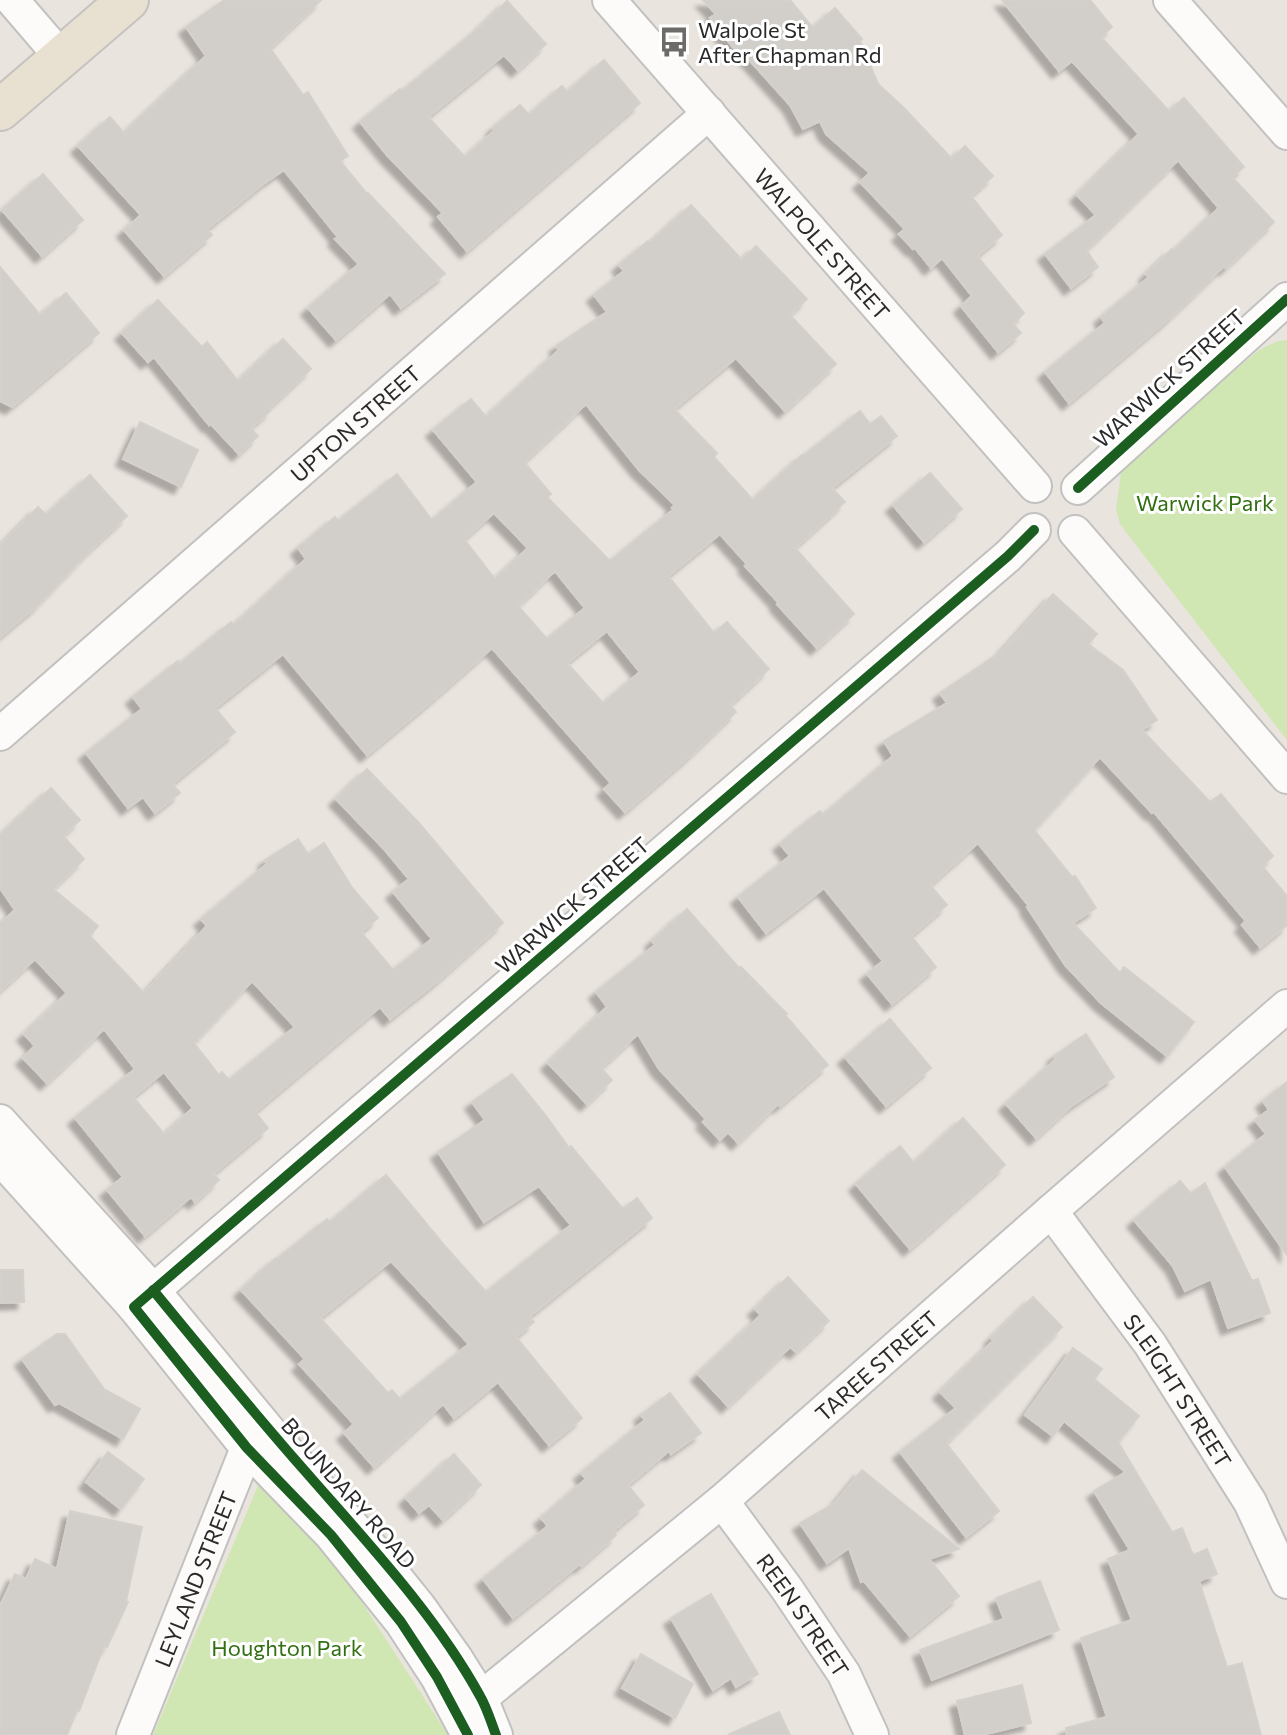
<svg xmlns="http://www.w3.org/2000/svg" width="1287" height="1735" font-family="Commissioner,sans-serif">
  <style>
    .green { fill: #d0e7b4 }
    .building { fill: #d2ceca; stroke: #d4d0cb; stroke-width: 2; fill-rule: evenodd; filter: url(#shadow) }
    .lines { fill: none; stroke-linecap: round; stroke-linejoin: round }
    .minor-casing { stroke: #c2c1c1; stroke-width: 36 }
    .major-casing { stroke: #c5c3c0; stroke-width: 44 }
    .minor { stroke: #fcfbfa; stroke-width: 32 }
    .major { stroke: #e8e0d1; stroke-width: 40 }
    .cycleway-casing { stroke: #fff; stroke-width: 15 }
    .cycleway { stroke: #1b5e20; stroke-width: 10 }
    .labels { text-anchor: middle; dominant-baseline: central; stroke-width: 6; stroke-linejoin: round; paint-order: stroke }
    .poi-label { font-size: 22px; fill: #2a2a2a; stroke: #fff; text-anchor: start }
    .street-label { font-size: 22px; fill: #2a2a2a; stroke: #fff }
    .park-label { font-size: 22px; fill: #316f12; stroke: #fff }
  </style>
  <defs>
    <filter id="shadow"><feDropShadow dx="-7" dy="7" stdDeviation="2" flood-color="#0004"/></filter>
  </defs>
  <rect width="100%" height="100%" fill="#eae4de"/>
  <path class="green" d="M1287,340V740L1132,540L1120,524L1116,510L1122,465L1259,350L1278,341Z
    M262,1476L343,1573L448,1735H153Z"/>
  <path class="building" d="M224,0H321L270,48L303,95L308,92L348,156L340,161L367,194L368,193L445,274L401,308L390,294L336,340L308,308L359,264L335,239L338,237L284,170L266,182L207,229L212,235L164,276L124,230L141,215L78,146L110,117L124,133L206,56L186,27Z
    M703,0H790L813,28L835,8L862,39L860,41L878,84L903,107L952,159L965,146L993,176L971,196L1002,235L977,256L1024,313L1013,324L1021,333L998,352L961,306L972,296L942,258L931,268L915,248L913,249L899,234L905,229L860,182L870,173L826,134L820,121L803,129L790,105L743,53L740,56L710,18L716,14Z
    M1002,0H1090L1112,27L1101,37L1169,111L1184,98L1244,167L1232,177L1274,222L1226,268L1224,266L1170,318L1069,403L1045,372L1105,323L1101,317L1149,277L1146,274L1172,249L1174,251L1219,208L1178,160L1086,250L1098,267L1071,288L1045,254L1096,215L1077,195L1139,134L1072,61L1059,71Z
    M507,1L546,44L518,70L504,55L428,117L465,157L495,130L493,128L520,105L529,115L562,86L567,92L604,60L640,103L467,251L438,217L443,213L387,155L360,122L400,89L402,91L478,29Z
    M43,174L83,220L42,256L2,210Z
    M691,205L742,260L756,246L807,299L790,315L836,364L785,411L736,358L674,409L717,453L714,457L753,500L802,455L803,456L860,411L870,424L881,416L897,436L832,488L845,502L795,548L854,614L817,648L777,604L778,602L745,566L747,564L720,534L668,576L714,633L727,622L769,669L730,705L736,712L690,756L625,812L604,789L611,783L492,648L434,699L367,755L283,654L215,708L235,732L172,784L180,793L155,813L143,797L128,808L86,753L142,709L133,697L178,661L179,664L231,622L234,625L306,559L298,548L335,517L338,521L397,474L432,520L477,482L433,430L471,399L486,417L559,350L556,346L607,312L594,295L624,271L619,265L648,241L650,243ZM586,404L639,470L675,505L672,508L674,509L610,561L547,497L551,494L524,462ZM494,513L528,548L495,579L464,539ZM555,571L585,608L547,639L518,606ZM607,631L640,672L603,703L567,663Z
    M0,267L40,315L66,293L99,333L12,407L0,401Z
    M158,300L202,347L207,342L238,381L283,339L311,369L269,408L271,410L251,428L258,436L239,454L210,423L209,425L154,357L148,362L122,333Z
    M140,422L198,450L181,487L123,459Z
    M930,473L962,509L924,542L893,505Z
    M90,475L127,516L90,550L36,607L0,637V546L38,507L46,515Z
    M1053,594L1097,634L1088,644L1123,670L1157,720L1142,730L1210,802L1221,794L1273,856L1262,866L1287,896V925L1260,947L1242,925L1246,921L1154,812L1152,813L1100,757L1034,830L1072,877L1075,876L1096,908L1073,923L1120,973L1124,967L1194,1022L1167,1056L1101,1003L1065,965L1027,907L1029,906L978,843L930,885L947,905L911,936L936,967L892,1004L867,974L883,961L824,888L766,933L738,897L790,856L780,844L820,811L823,815L893,756L884,741L947,703L940,693L1001,652Z
    M367,769L419,823L503,923L438,981L390,1019L380,1007L255,1112L268,1128L213,1174L219,1180L195,1202L191,1197L145,1236L107,1190L123,1177L75,1118L135,1069L104,1029L47,1083L23,1058L35,1046L24,1034L67,993L35,959L0,991V924L15,910L0,888V835L51,788L80,820L63,836L84,859L53,889L98,926L90,936L144,993L207,926L201,919L267,864L265,860L298,839L308,854L324,843L353,889L378,918L361,932L393,970L432,939L393,892L409,879L385,850L336,799ZM252,981L295,1027L229,1080L222,1072L219,1075L194,1043ZM164,1072L193,1108L164,1134L133,1097Z
    M687,909L739,968L741,967L787,1014L785,1015L828,1065L780,1106L778,1104L738,1143L728,1132L720,1140L703,1122L706,1119L659,1069L638,1034L601,1068L612,1080L587,1104L548,1063L607,1007L596,992L655,945L652,941Z
    M890,1019L931,1068L886,1106L845,1057Z
    M1086,1034L1114,1077L1069,1108L1036,1138L1006,1104L1056,1059L1054,1056Z
    M512,1074L547,1117L569,1148L571,1146L623,1209L637,1198L652,1218L529,1317L534,1322L516,1337L582,1418L549,1445L498,1382L454,1418L443,1404L374,1467L344,1433L354,1424L299,1364L305,1359L241,1290L276,1258L277,1259L327,1219L330,1222L386,1175L444,1245L486,1292L571,1225L539,1186L484,1222L438,1152L485,1120L472,1102ZM391,1261L469,1344L400,1399L392,1390L388,1393L320,1318Z
    M1287,1082V1255L1225,1167L1266,1134L1255,1120L1269,1110L1263,1101Z
    M963,1118L1005,1165L910,1249L856,1184L900,1146L914,1163Z
    M1180,1181L1191,1194L1205,1183L1252,1281L1258,1279L1270,1313L1228,1328L1211,1279L1185,1291L1173,1266L1134,1220Z
    M0,1270H23L24,1302L0,1303Z
    M788,1277L829,1321L796,1352L790,1347L728,1406L698,1374L761,1315L755,1309Z
    M1033,1297L1062,1327L946,1443L999,1511L966,1537L900,1452L956,1408L940,1392L994,1340L991,1338Z
    M57,1334H65L104,1389L140,1409L123,1439L59,1403L55,1405L22,1359Z
    M1073,1348L1102,1369L1094,1379L1139,1416L1118,1442L1172,1532L1182,1528L1193,1555L1207,1549L1217,1574L1199,1581L1227,1667L1242,1663L1261,1735H1067L1066,1728L1107,1717L1081,1638L1132,1620L1108,1559L1130,1550L1094,1491L1126,1472L1064,1421L1053,1436L1025,1415Z
    M670,1393L701,1433L671,1454L669,1451L628,1485L644,1505L613,1531L616,1535L581,1566L580,1564L513,1618L483,1579L548,1526L541,1518L586,1479L581,1473L645,1420L641,1415Z
    M108,1452L144,1479L121,1509L86,1482Z
    M454,1454L481,1485L443,1520L429,1505L419,1513L406,1498Z
    M862,1470L959,1549L929,1559L959,1596L910,1636L864,1581L861,1582L849,1548L827,1563L800,1523L835,1503Z
    M70,1511L142,1527L126,1601L128,1602L107,1647L104,1646L79,1711L77,1710L67,1735H0V1606L15,1574L26,1579L35,1559L57,1569Z
    M1040,1581L1059,1630L932,1680L920,1650L1004,1619L996,1598Z
    M711,1594L758,1674L736,1687L731,1678L713,1690L671,1618Z
    M641,1654L693,1684L675,1718L622,1688Z
    M1022,1685L1031,1723L982,1735H965L957,1701Z
    M779,1712L790,1735H728Z"/>
  <g class="lines">
    <g class="minor-casing">
      <g id="minor">
        <path d="M12,0L61,57"/>
        <path id="s1" d="M609,0L1035,486"/>
        <path d="M1170,0L1287,133"/>
        <path d="M1078,488L1287,299"/>
        <path d="M1075,532L1287,777"/>
        <path id="s2" d="M0,734L709,113"/>
        <path d="M0,1121L153,1290L267,1428L377,1554L419,1606L456,1658L481,1698L496,1735"/>
        <path d="M0,1158L134,1307L247,1448L331,1535L401,1622L437,1677L468,1735"/>
        <path id="s3" d="M1051,1211L1150,1344L1250,1502L1287,1582"/>
        <path d="M134,1307L1008,556L1034,530"/>
        <path id="s4" d="M722,1501L787,1589L844,1674L872,1735"/>
        <path id="s5" d="M458,1713L481,1698L722,1501L1051,1211L1287,1006"/>
        <path id="s6" d="M133,1735L247,1448L261,1434"/>
      </g>
    </g>
    <g class="major-casing">
      <path id="major" d="M0,110L128,0"/>
    </g>
    <use href="#minor" class="minor"/>
    <use href="#major" class="major"/>
    <g class="cycleway-casing">
      <path id="cycleway" d="M1078,488L1287,299
        M153,1290C203,1351 253,1412 305,1471C366,1541 435,1614 480,1696C487,1708 491,1722 496,1735
        M468,1735L437,1677L401,1622L331,1535L247,1448L134,1307L1008,556L1034,530"/>
    </g>
    <use href="#cycleway" class="cycleway"/>
  </g>
  <defs>
    <g id="bus-bare" transform="scale(2.4)"><path d="M-5-6H5V4H4V6H2V4H-2V6H-4V4H-5ZM-3.5-4V0h7V-4ZM-3.5 1.2v1.5H-2V1.2ZM2 1.2v1.5H3.5V1.2Z" fill="#6d6b69" stroke="#fff" stroke-width="2.5" paint-order="stroke"/></g>
  </defs>
  <g fill-rule="evenodd">
    <use href="#bus-bare" x="674" y="42"/>
  </g>
  <g class="labels">
    <g class="poi-label">
      <text x="698" y="29">Walpole St<tspan x="698" dy="25">After Chapman Rd</tspan></text>
    </g>
    <g class="street-label">
      <text stroke="none"><textPath href="#s1" startOffset="324">WALPOLE STREET</textPath></text>
      <text transform="translate(1169 378) rotate(-42)">WARWICK STREET</text>
      <text stroke="none"><textPath href="#s2" startOffset="472">UPTON STREET</textPath></text>
      <text transform="translate(572 905) rotate(-41)">WARWICK STREET</text>
      <text stroke="none"><textPath href="#s5" startOffset="544">TAREE STREET</textPath></text>
      <text stroke="none"><textPath href="#s3" startOffset="220">SLEIGHT STREET</textPath></text>
      <text transform="translate(349 1493) rotate(49)">BOUNDARY ROAD</text>
      <text stroke="none"><textPath href="#s6" startOffset="168">LEYLAND STREET</textPath></text>
      <text stroke="none"><textPath href="#s4" startOffset="140">REEN STREET</textPath></text>
    </g>
    <g class="park-label">
      <text x="1205" y="502">Warwick Park</text>
      <text x="287" y="1647">Houghton Park</text>
    </g>
  </g>
</svg>
